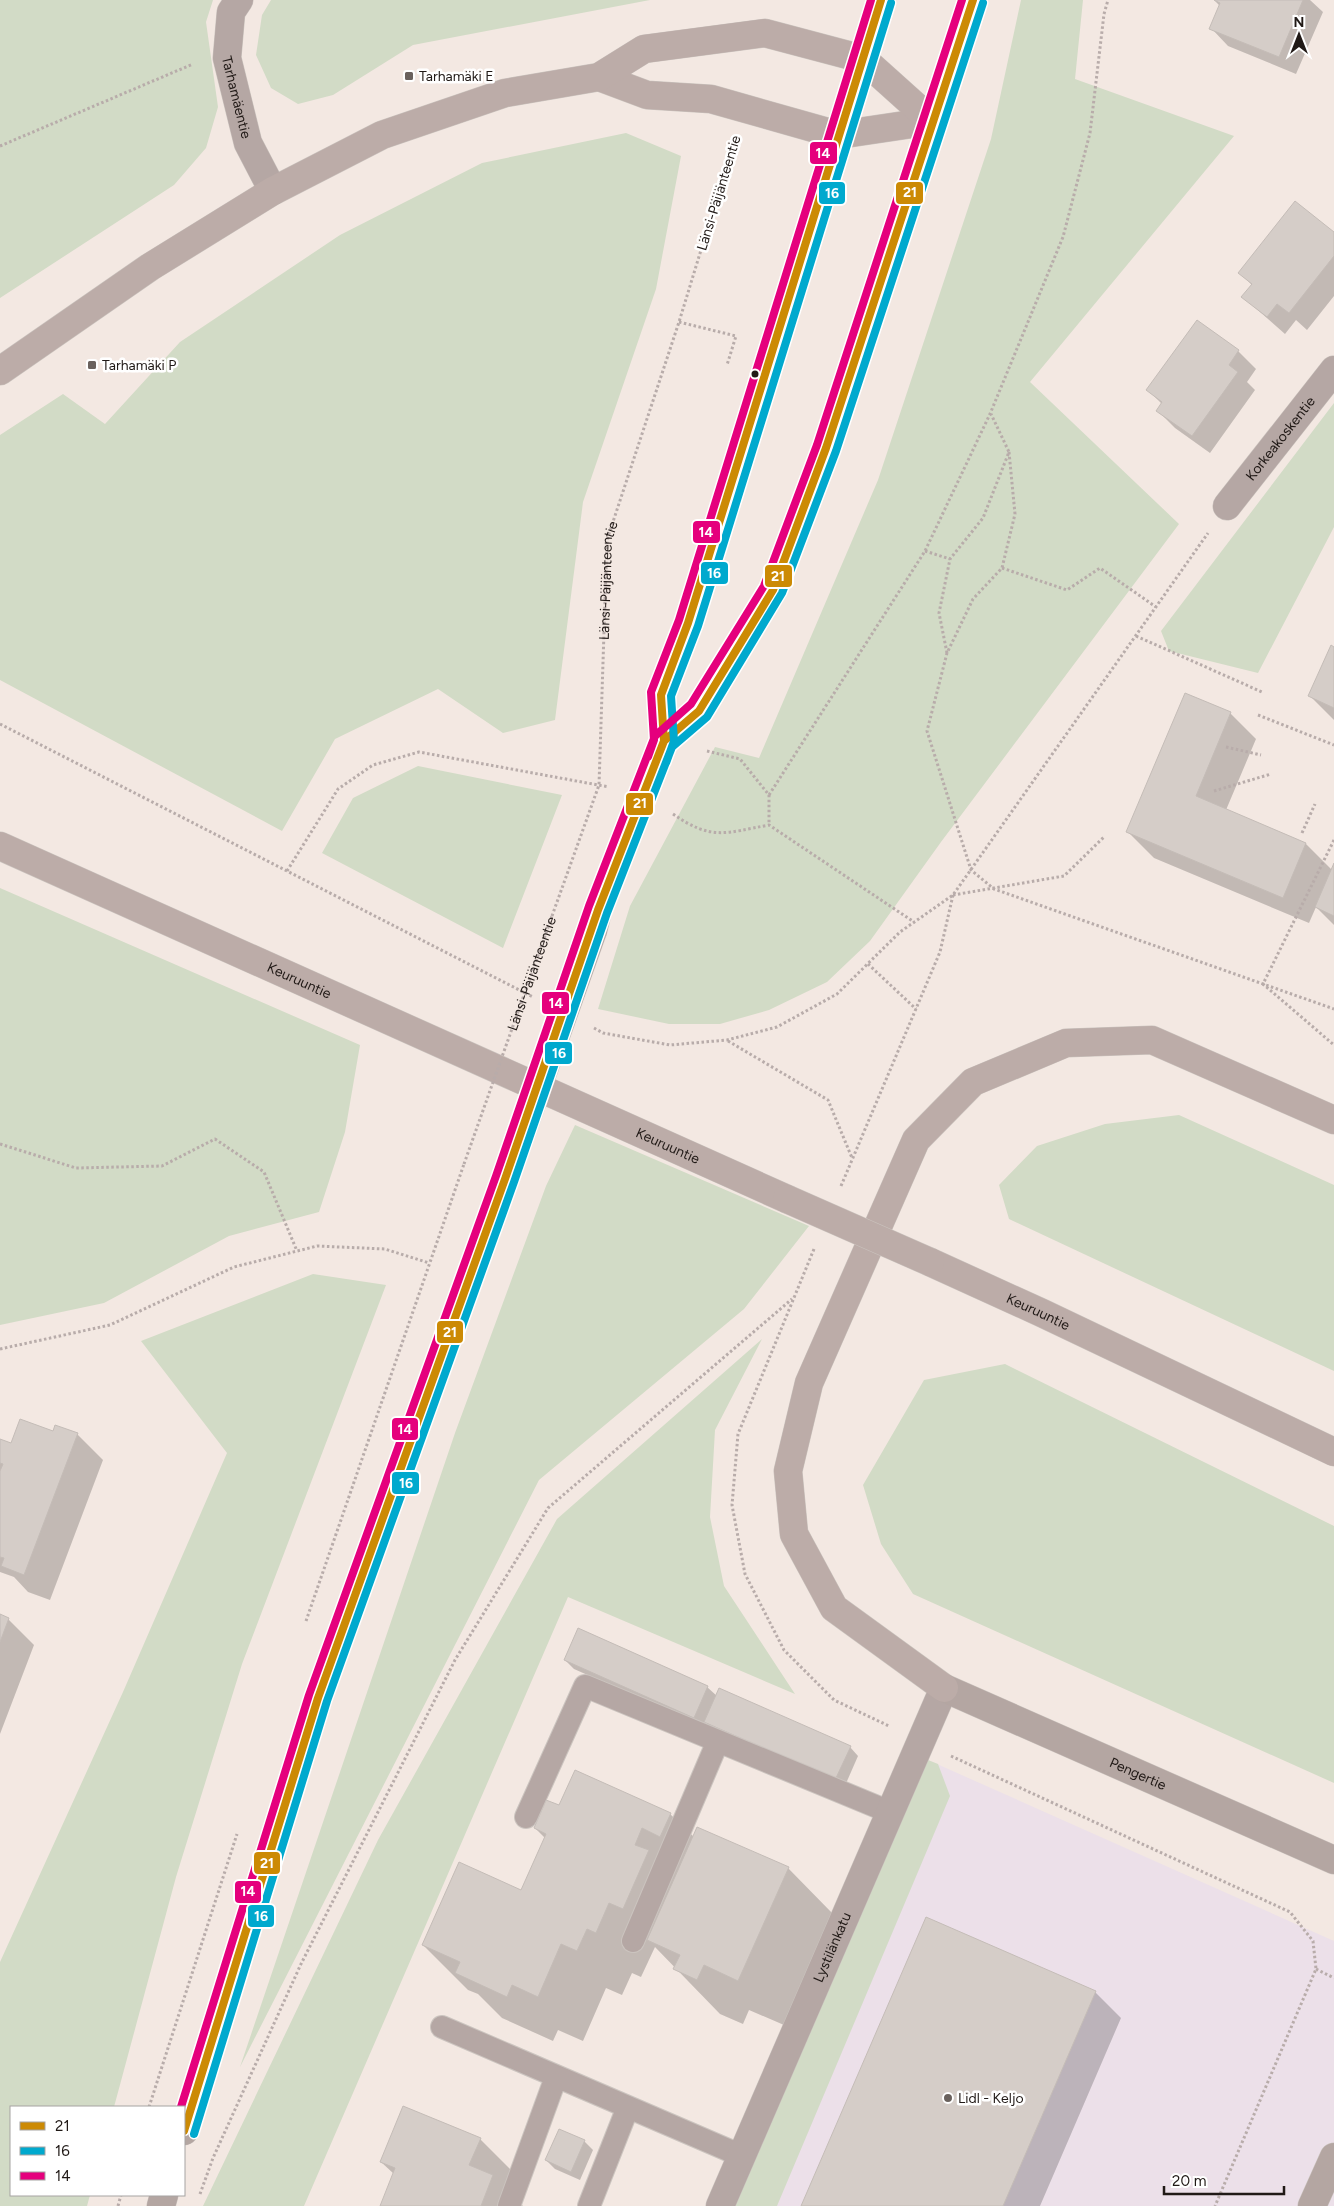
<svg xmlns="http://www.w3.org/2000/svg" width="1334" height="2206" font-family="Figtree,sans-serif">
  <style>
    .commercial { fill: #ece0e9 }
    .green { fill: #d2dbc6 }
    .shadow { fill: #0003 }
    .building { fill: #d5cdc8; stroke: #c4bcb7 }
    .lines { fill: none; stroke-linecap: round; stroke-linejoin: round }
    .lane-casing { stroke: #cbc4bf; stroke-width: 24 }
    .street-casing { stroke: #cbc4bf; stroke-width: 29 }
    .secondary-casing { stroke: #cbc4bf; stroke-width: 29 }
    .highway-casing { stroke: #cbc4bf; stroke-width: 29 }
    .path { stroke: #b8acaa; stroke-width: 3; stroke-dasharray: 2.5 2.5; stroke-linecap: butt }
    .lane { stroke: #b5a7a4; stroke-width: 22 }
    .street { stroke: #b5a7a4; stroke-width: 28 }
    .secondary { stroke: #b4a6a2; stroke-width: 28 }
    .highway { stroke: #bcaca8; stroke-width: 28 }
    .secondary-bridge-casing { stroke: #cbc4bf; stroke-width: 29; stroke-linecap: butt }
    .highway-bridge-casing { stroke: #cbc4bf; stroke-width: 29; stroke-linecap: butt }
    .path-bridge { stroke: #b8acaa; stroke-width: 3; stroke-dasharray: 2.5 2.5; stroke-linecap: butt }
    .secondary-bridge { stroke: #b4a6a2; stroke-width: 28 }
    .highway-bridge { stroke: #bcaca8; stroke-width: 28 }
    .bus-1-casing { stroke: #fff; stroke-width: 11 }
    .bus-2-casing { stroke: #fff; stroke-width: 11 }
    .bus-3-casing { stroke: #fff; stroke-width: 11 }
    .bus-1 { stroke: #cc8a04; stroke-width: 8 }
    .bus-2 { stroke: #00a9ce; stroke-width: 8 }
    .bus-3 { stroke: #e5007d; stroke-width: 8 }
    .poi-dot { fill: #6a615d; stroke: #fff; stroke-width: 2 }
    .bus-dot { fill: #201916; stroke: #fff; stroke-width: 2 }
    .labels { text-anchor: middle; dominant-baseline: central; stroke-width: 5; stroke-linejoin: round; paint-order: stroke }
    .poi-label { font-size: 14px; fill: #201916; stroke: #fff; text-anchor: start }
    .street-label { font-size: 14px; fill: #201916; stroke: #fff }
    .line-badge { stroke: #fff; stroke-width: 2 }
    .badge-label { font-size: 14px; text-anchor: middle; font-weight: bold; fill: #fff }
  </style>
  <rect width="100%" height="100%" fill="#f3e8e2"/>
  <path class="commercial" d="M928,1760L1334,1941V2206H733Z"/>
  <path class="green" d="M0,0H213L206,22L218,107L206,148L174,185L0,298Z
    M271,0H650L413,45L333,95L298,104L271,88L256,55L262,15Z
    M1021,0H1083L1075,79L1234,136L1030,382L1179,524L941,842L870,941L827,982L769,1010L720,1024H669L598,1009L630,906L715,747L759,758L878,480L991,139Z
    M626,133L681,156L656,289L583,502L555,720L503,733L438,689L335,739L282,831L0,680V435L63,394L105,424L180,342L340,235L482,163Z
    M1334,403V527L1258,673L1169,651L1161,631Z
    M418,766L562,795L503,948L322,853L353,798Z
    M0,888L360,1045L345,1132L319,1212L229,1236L104,1303L0,1325Z
    M1179,1115L1334,1185V1371L1009,1219L999,1185L1037,1146L1105,1124Z
    M575,1125L809,1226L744,1309L539,1480L240,2067L455,1433L546,1186Z
    M313,1274L386,1285L242,1664L176,1877L114,2107H11V2195H90L87,2206H0V1962L123,1692L227,1453L141,1341Z
    M762,1339L715,1430L710,1517L724,1586L795,1694L568,1597L304,2206H203L378,1840L557,1519Z
    M1005,1364L1334,1526V1783L913,1594L881,1544L863,1485L924,1380Z
    M928,1760L938,1764L950,1796L777,2206H733Z"/>
  <path class="shadow" d="M1214,0H1310L1323,12L1296,74L1228,46L1211,28L1220,6Z
    M1334,233V296L1307,330L1296,320L1285,334L1243,297L1252,285L1240,273Z
    M1197,322L1238,351L1256,369L1247,382L1255,390L1210,453L1175,428L1158,411L1162,404L1148,390Z
    M1334,648V720L1310,696Z
    M1230,713L1256,739L1226,810L1306,844L1332,870L1334,866V925L1316,907L1309,923L1154,858L1128,832Z
    M54,1433L77,1434L103,1460L50,1600L28,1592L14,1577L0,1572V1440L11,1444Z
    M0,1616L8,1619L34,1645L0,1734Z
    M565,1660L707,1687L717,1696L850,1747L858,1756L844,1788L714,1731L705,1721L703,1726L574,1669Z
    M560,1806L670,1814L694,1837L788,1868L833,1914L784,2025L749,2010L743,2024L720,2014L655,1947L641,1977L632,1973L622,1995L606,1988L583,2041L558,2030L553,2041L502,2018L478,1994L468,1990L423,1945L522,1892L546,1839L535,1828Z
    M1095,1992L1121,2018L1040,2206H802Z
    M560,2131L585,2142L593,2150L580,2180L555,2169L546,2160Z
    M480,2139L525,2184L518,2201L523,2206H381L394,2174L381,2162Z"/>
  <path class="building" d="M1214,0H1303L1279,57L1209,29L1220,3Z
    M1295,201L1334,232V256L1289,313L1277,304L1267,317L1241,297L1252,284L1238,273Z
    M1197,320L1239,350L1229,365L1238,372L1192,436L1156,411L1162,402L1146,390Z
    M1331,645L1334,647V708L1308,696Z
    M1185,693L1231,712L1196,796L1306,843L1283,898L1126,832Z
    M1334,863V916L1315,907Z
    M20,1419L53,1431L55,1425L78,1433L24,1575L1,1566L4,1558L0,1557V1471L3,1464L0,1463V1439L11,1443Z
    M0,1614L9,1618L0,1642Z
    M578,1628L708,1686L694,1718L564,1660Z
    M719,1688L851,1746L835,1780L704,1722Z
    M575,1770L671,1813L660,1837L642,1828L635,1845L649,1850L623,1909L609,1903L596,1933L587,1929L577,1951L561,1944L538,1997L512,1985L507,1997L455,1973L460,1962L422,1945L459,1862L521,1890L546,1834L534,1828L546,1800L559,1805Z
    M697,1827L789,1867L738,1981L704,1965L697,1980L673,1969L680,1955L647,1940Z
    M926,1917L1096,1991L1003,2206H801Z
    M403,2106L481,2138L469,2165L493,2175L481,2206H380L395,2168L380,2162Z
    M559,2129L585,2140L571,2172L545,2160Z"/>
  <g class="lines">
    <g class="lane-casing">
      <path id="lane" d="M526,1817L585,1686L892,1813
        M633,1941L718,1741
        M442,2027L742,2156
        M509,2206L556,2077
        M589,2206L628,2107"/>
    </g>
    <g class="street-casing">
      <g id="street">
        <path id="s2" d="M239,0L231,12L227,58L248,143L273,191"/>
        <path id="s3" d="M1227,506L1334,370"/>
        <path id="s4" d="M720,2206L944,1688"/>
      </g>
    </g>
    <g class="secondary-casing">
      <g id="secondary">
        <path d="M664,741L699,711L773,590L826,448L973,0"/>
        <path d="M593,930L598,910L664,741L661,695L688,623L881,0"/>
        <path id="s5" d="M944,1688L1334,1860"/>
        <path d="M184,2131L318,1698L505,1179"/>
        <path d="M161,2206L164,2195"/>
        <path d="M1312,2206L1334,2157"/>
      </g>
    </g>
    <g class="highway-casing">
      <g id="highway">
        <path d="M599,77L647,95L711,99L838,135L932,121"/>
        <path d="M0,371L150,267L273,191L382,135L505,93L599,77L644,49L765,33L863,59L932,121"/>
        <path id="s6" d="M0,846L787,1199"/>
        <path id="s7" d="M930,1262L1042,1313L1334,1452"/>
        <path d="M944,1688L834,1608L794,1534L788,1471L809,1383L916,1140L973,1082L1066,1043L1152,1040L1334,1120"/>
      </g>
    </g>
    <g class="path">
      <path d="M0,146L193,64"/>
      <path d="M679,322L736,336L727,365"/>
      <path d="M1009,452L1015,514L1002,568L973,599L947,653L927,731L971,870L994,889L1334,1009"/>
      <path d="M925,551L950,559"/>
      <path d="M1002,568L1067,590L1100,568L1156,607"/>
      <path d="M1136,636L1262,692"/>
      <path d="M947,653L939,613L950,559L983,518L1009,452L991,414"/>
      <path d="M1258,715L1334,745"/>
      <path d="M0,724L533,997"/>
      <path d="M1226,747L1261,755"/>
      <path d="M707,751L740,759L769,795V825"/>
      <path d="M1214,791L1271,774"/>
      <path d="M769,795L925,551L990,414L1063,237L1090,133L1104,14L1108,0"/>
      <path d="M673,814C712,841 725,833 769,825L914,922"/>
      <path d="M1302,833L1315,804"/>
      <path d="M1334,840L1263,984L1334,1045"/>
      <path d="M287,871L338,789L373,765L419,752L609,787"/>
      <path d="M953,895L1064,876L1105,836"/>
      <path id="s1" d="M552,916L599,785L607,540L679,322L734,142"/>
      <path d="M868,964L916,1009"/>
      <path d="M594,1028L603,1033L670,1045L727,1040L777,1027L837,994L900,932L953,895L1208,533"/>
      <path d="M728,1041L828,1100L852,1158"/>
      <path d="M0,1144L76,1168L162,1166L215,1139L264,1172L297,1251"/>
      <path d="M841,1186L940,952L953,895"/>
      <path d="M814,1249L738,1434L732,1505L745,1574L784,1650L834,1700L889,1726"/>
      <path d="M0,1349L110,1325L234,1267L317,1246L385,1249L429,1263"/>
      <path d="M306,1621L464,1164"/>
      <path d="M951,1756L1290,1912L1313,1941L1316,1969L1215,2206"/>
      <path d="M1316,1969L1334,1978"/>
      <path d="M149,2107L237,1834"/>
      <path d="M200,2194L213,2158L301,1964L455,1660L548,1508L792,1299"/>
      <path d="M118,2206L121,2195"/>
    </g>
    <use href="#lane" class="lane"/>
    <use href="#street" class="street"/>
    <use href="#secondary" class="secondary"/>
    <use href="#highway" class="highway"/>
    <g class="secondary-bridge-casing">
      <path id="secondary-bridge" d="M505,1179L593,930"/>
    </g>
    <g class="highway-bridge-casing">
      <path id="highway-bridge" d="M787,1199L930,1262"/>
    </g>
    <path class="path-bridge" id="s8" d="M464,1164L552,916"/>
    <use href="#secondary-bridge" class="secondary-bridge"/>
    <use href="#highway-bridge" class="highway-bridge"/>
    <g class="bus-1-casing">
      <path id="bus-1" d="M664,741L699,711L773,590L826,448L973,0
        M184,2131L318,1698L505,1179L598,910L664,741L661,695L688,623L881,0"/>
    </g>
    <g class="bus-2-casing">
      <path id="bus-2" d="M666,763L674,741L671,696L698,626L891,3
        M194,2134L327,1701L514,1182L607,913L672,747L707,717L782,593L836,451L983,3"/>
    </g>
    <g class="bus-3-casing">
      <path id="bus-3" d="M648,757L654,740L651,692L679,620L871,0
        M181,2107L309,1695L496,1176L589,906L655,736L691,704L764,586L817,445L962,0"/>
    </g>
    <use href="#bus-1" class="bus-1"/>
    <use href="#bus-2" class="bus-2"/>
    <use href="#bus-3" class="bus-3"/>
  </g>
  <g class="poi-dot">
    <rect x="404" y="71" width="10" height="10" rx="2.5"/>
    <rect x="87" y="360" width="10" height="10" rx="2.5"/>
    <circle cx="948" cy="2098" r="5"/>
  </g>
  <circle class="bus-dot" cx="755" cy="374" r="4.5"/>
  <g class="labels">
    <g class="poi-label">
      <text x="419" y="76">Tarhamäki E</text>
      <text x="102" y="365">Tarhamäki P</text>
      <text x="958" y="2098">Lidl - Keljo</text>
    </g>
    <g class="street-label">
      <text stroke="none"><textPath href="#s2" startOffset="101">Tarhamäentie</textPath></text>
      <text transform="translate(719 193) rotate(-73)">Länsi-Päijänteentie</text>
      <text stroke="none"><textPath href="#s3" startOffset="86">Korkeakoskentie</textPath></text>
      <text stroke="none"><textPath href="#s1" startOffset="344">Länsi-Päijänteentie</textPath></text>
      <text stroke="none"><textPath href="#s8" startOffset="202">Länsi-Päijänteentie</textPath></text>
      <text stroke="none"><textPath href="#s6" startOffset="328">Keuruuntie</textPath></text>
      <text stroke="none"><textPath href="#s6" startOffset="732">Keuruuntie</textPath></text>
      <text stroke="none"><textPath href="#s7" startOffset="119">Keuruuntie</textPath></text>
      <text stroke="none"><textPath href="#s5" startOffset="212">Pengertie</textPath></text>
      <text stroke="none"><textPath href="#s4" startOffset="282">Lystilänkatu</textPath></text>
    </g>
  </g>
  <g class="line-badge">
    <rect x="809" y="141" width="29" height="24" rx="5" fill="#e5007d"/>
    <rect x="895" y="181" width="29" height="24" rx="5" fill="#cc8a04"/>
    <rect x="818" y="181" width="28" height="24" rx="5" fill="#00a9ce"/>
    <rect x="692" y="520" width="29" height="24" rx="5" fill="#e5007d"/>
    <rect x="700" y="561" width="29" height="24" rx="5" fill="#00a9ce"/>
    <rect x="764" y="564" width="29" height="24" rx="5" fill="#cc8a04"/>
    <rect x="625" y="792" width="29" height="24" rx="5" fill="#cc8a04"/>
    <rect x="541" y="991" width="29" height="24" rx="5" fill="#e5007d"/>
    <rect x="544" y="1041" width="29" height="24" rx="5" fill="#00a9ce"/>
    <rect x="436" y="1320" width="28" height="24" rx="5" fill="#cc8a04"/>
    <rect x="391" y="1417" width="28" height="24" rx="5" fill="#e5007d"/>
    <rect x="391" y="1471" width="29" height="24" rx="5" fill="#00a9ce"/>
    <rect x="253" y="1851" width="28" height="24" rx="5" fill="#cc8a04"/>
    <rect x="234" y="1880" width="28" height="24" rx="5" fill="#e5007d"/>
    <rect x="247" y="1904" width="28" height="24" rx="5" fill="#00a9ce"/>
  </g>
  <g class="badge-label">
    <text x="823" y="158">14</text>
    <text x="910" y="197">21</text>
    <text x="832" y="198">16</text>
    <text x="706" y="537">14</text>
    <text x="714" y="578">16</text>
    <text x="778" y="581">21</text>
    <text x="640" y="808">21</text>
    <text x="556" y="1008">14</text>
    <text x="559" y="1058">16</text>
    <text x="450" y="1337">21</text>
    <text x="405" y="1434">14</text>
    <text x="406" y="1488">16</text>
    <text x="267" y="1868">21</text>
    <text x="248" y="1896">14</text>
    <text x="261" y="1921">16</text>
  </g>
  <rect x="10" y="2106" width="175" height="90" fill="#ffffff" stroke="#a6a3a2"/>
  <rect x="20" y="2122" width="25" height="8" fill="#cc8a04" stroke="#a6a3a2"/>
  <text x="55" y="2131" font-size="15" fill="#201916">21</text>
  <rect x="20" y="2147" width="25" height="8" fill="#00a9ce" stroke="#a6a3a2"/>
  <text x="55" y="2156" font-size="15" fill="#201916">16</text>
  <rect x="20" y="2172" width="25" height="8" fill="#e5007d" stroke="#a6a3a2"/>
  <text x="55" y="2181" font-size="15" fill="#201916">14</text>
  <g transform="translate(1299 35)" stroke="#ffffff" stroke-width="4" paint-order="stroke">
  <path d="M0-4L9 19L0 12L-9 19Z" fill="#201916"/>
  <text y="-8" font-size="14" font-weight="bold" text-anchor="middle" fill="#201916">N</text>
  </g>
  <path d="M1164 2186v8h120v-8" fill="none" stroke="#201916" stroke-width="2.5"/>
  <text x="1172" y="2186" font-size="15" fill="#201916" stroke="#ffffff" stroke-width="4" paint-order="stroke">20 m</text>
</svg>
